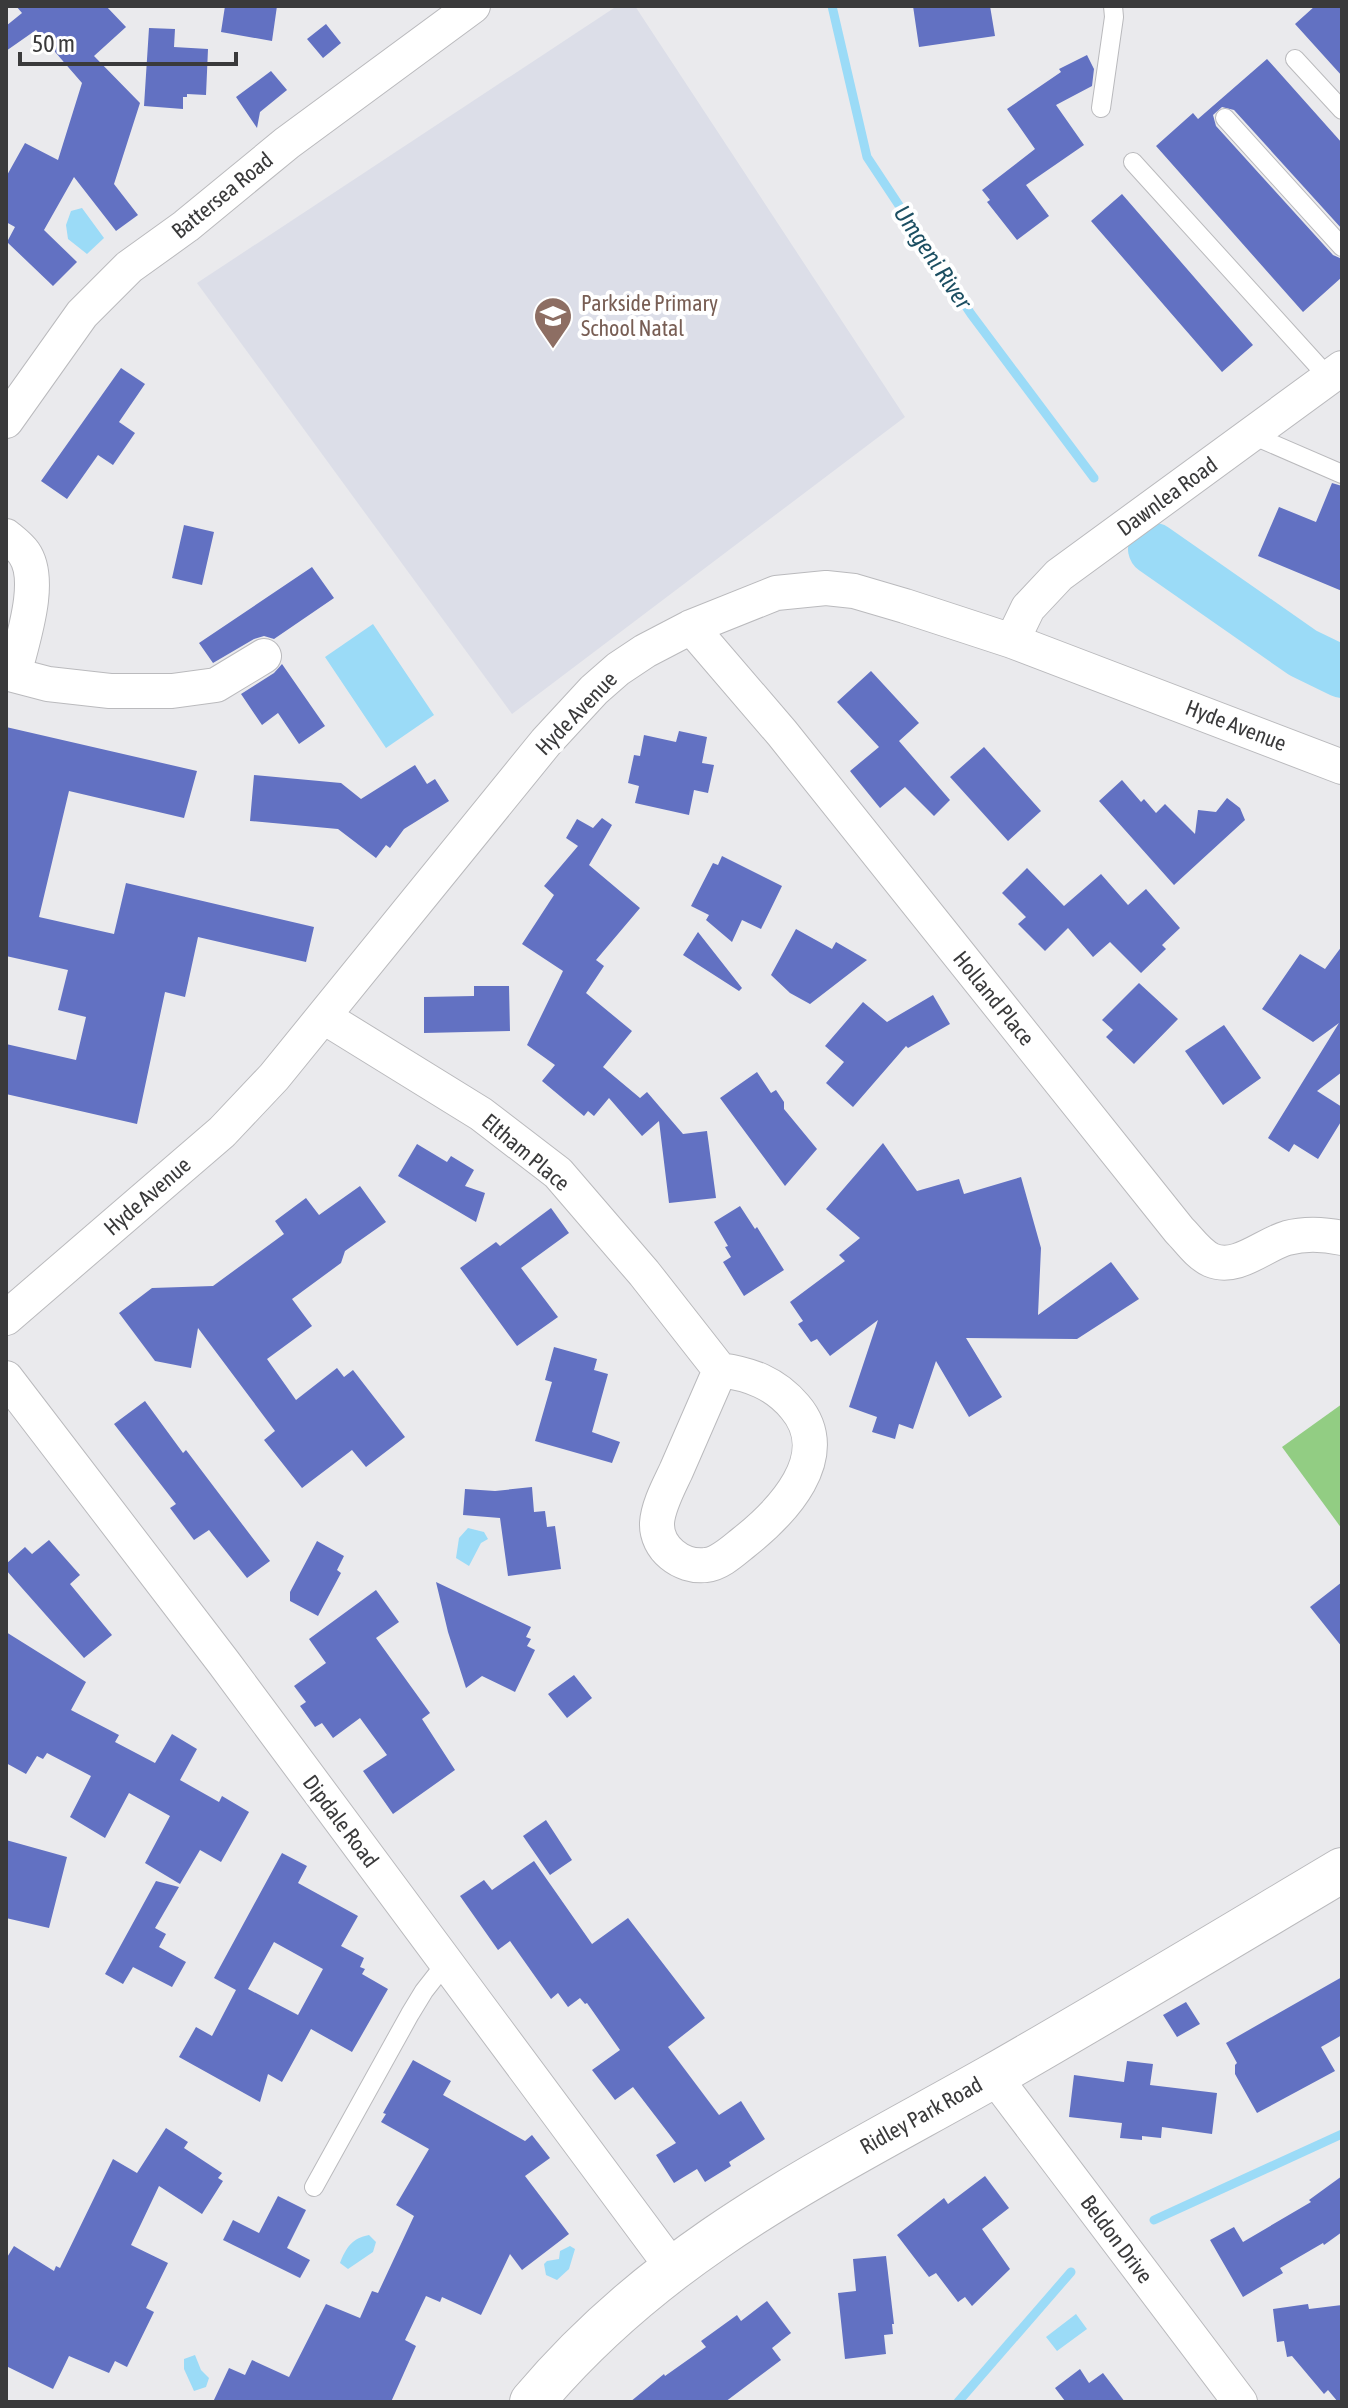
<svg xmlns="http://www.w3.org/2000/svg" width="1348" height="2408" font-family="'Asap Condensed',sans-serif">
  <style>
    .built { fill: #dcdee8 }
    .green { fill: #92cd83 }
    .water { fill: #9bdbf7 }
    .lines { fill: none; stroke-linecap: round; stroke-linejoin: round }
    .stream { stroke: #9bdbf7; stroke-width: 9 }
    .river { stroke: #9bdbf7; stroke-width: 52 }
    .building { fill: #6271c2; fill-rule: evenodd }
    .lane-casing { stroke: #bababd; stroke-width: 20 }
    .street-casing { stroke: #bababd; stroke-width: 36 }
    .secondary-casing { stroke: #bababd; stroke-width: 46 }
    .lane { stroke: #fff; stroke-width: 18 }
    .street { stroke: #fff; stroke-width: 34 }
    .secondary { stroke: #fff; stroke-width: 44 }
    .labels { text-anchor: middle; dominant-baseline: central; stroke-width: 8; stroke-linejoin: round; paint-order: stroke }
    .street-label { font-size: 22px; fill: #3a3a3b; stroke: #fff }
    .education-label { font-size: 22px; fill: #785e54; stroke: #fff; text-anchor: start }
    .water-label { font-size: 24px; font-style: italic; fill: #1c4f62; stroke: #fff }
  </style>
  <rect width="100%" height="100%" fill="#eaeaed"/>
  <path class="built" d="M617,6H635L905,417L512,714L197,283Z"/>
  <path class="green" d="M1342,1404V1529L1282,1447Z"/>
  <path class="water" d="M82,208L104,238L87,254L68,239L66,225L71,211Z
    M373,624L434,715L386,748L325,657Z
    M468,1528L484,1532L488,1539L481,1543L469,1566L456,1558L459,1538Z
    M369,2235L376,2242L373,2252L348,2269L340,2263C346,2248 352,2238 369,2235Z
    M570,2246L575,2249L569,2269L557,2280L546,2275L544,2264L547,2261L559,2259L560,2251Z
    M1076,2314L1087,2329L1057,2351L1046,2337Z
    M195,2355L201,2370L209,2378L206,2387L194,2391L184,2369V2359Z"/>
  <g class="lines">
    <path class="stream" d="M832,6L867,157L971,314L1094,478
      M1154,2220L1342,2134
      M958,2402L1071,2272"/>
    <path class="river" d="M1154,549L1303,653L1342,672"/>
  </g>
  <path class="building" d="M16,6H106L126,27L94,56L140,103L114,184L138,215L116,231L74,177L44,230L77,262L53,286L7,242L15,227L6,222V177L25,143L58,160L82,83L36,30L6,51V26L22,13Z
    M225,6H277L272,41L221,32Z
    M913,6H990L995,36L919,47Z
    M1315,6H1342V76L1295,24Z
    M326,24L341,43L323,58L307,39Z
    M149,28L175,29L174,47L208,49L206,95L187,94V97H183V109L144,106Z
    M1087,55L1094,69L1092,86L1056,105L1084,145L1026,185L1049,216L1017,240L987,202L990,200L982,190L1035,149L1007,109L1061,72L1059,69Z
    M1267,59L1342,143V229L1234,110L1222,107L1213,115L1216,126L1333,255L1342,259V277L1303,312L1156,146L1193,113L1198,119Z
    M271,71L287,90L260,112L257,128L236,97Z
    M1122,194L1253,345L1222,372L1091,221Z
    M121,368L145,384L119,422L135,433L113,465L98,455L67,499L41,481Z
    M1332,483L1342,486V591L1258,556L1279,507L1316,522Z
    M184,525L214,532L202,585L172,578Z
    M312,567L334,598L274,639L264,636L254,639L213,663L199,643Z
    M282,664L325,726L299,744L278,713L262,725L241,694L274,673Z
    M871,671L919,723L899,741L950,800L934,816L905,787L880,808L850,771L879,747L837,702Z
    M6,727L197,771L184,818L69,791L39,917L114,934L126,883L314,927L306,962L198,937L185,997L165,992L137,1124L6,1094V1044L76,1060L86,1017L58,1010L68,970L6,956Z
    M679,731L707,737L702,763L714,765L708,793L694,790L689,815L635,803L639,786L628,783L634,755L640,756L644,735L676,742Z
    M984,747L1041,811L1008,841L950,777Z
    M415,765L427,784L435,779L449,801L404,829L390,848L386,845L376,858L338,829L250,821L254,775L341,783L361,799Z
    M1122,780L1141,802L1144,799L1156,813L1165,804L1195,834L1198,810L1216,812L1227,798L1240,808L1245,820L1174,885L1099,801Z
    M602,818L612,825L589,865L640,908L596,960L604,966L586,993L632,1031L603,1067L640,1098L647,1092L683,1134L707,1131L716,1198L669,1203L659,1121L642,1136L609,1098L594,1116L588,1111L584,1116L542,1081L555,1065L527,1045L563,971L522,944L554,895L544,886L578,846L566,838L577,819L593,828Z
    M722,856L782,886L761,929L742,920L732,942L706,920L709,915L691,906L713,863L718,865Z
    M1027,868L1064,906L1101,874L1128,905L1146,889L1180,928L1162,945L1166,949L1141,973L1110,942L1093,957L1068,928L1045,951L1018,924L1026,917L1002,893Z
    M796,929L832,949L836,942L867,960L810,1004L790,993L771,975Z
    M698,932L742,988L739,991L683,955Z
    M1342,946V1072L1317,1091L1342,1107V1120L1318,1159L1294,1144L1289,1152L1268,1138L1339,1023L1313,1042L1262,1009L1300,954L1325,969Z
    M1139,983L1178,1019L1134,1064L1106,1037L1113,1030L1102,1020Z
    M474,986H509L510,1031L424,1033V997L474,996Z
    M933,995L950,1024L908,1048L906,1046L853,1107L826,1083L844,1062L825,1046L863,1002L887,1022Z
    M1224,1025L1261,1078L1223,1105L1185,1051Z
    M757,1072L771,1093L776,1090L784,1102V1109L817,1149L785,1186L720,1098Z
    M883,1143L917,1191L959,1179L964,1194L1021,1177L1041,1248L1038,1315L1111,1262L1139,1299L1077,1339L966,1338L1002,1397L969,1417L936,1361L913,1429L899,1424L895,1439L872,1432L877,1417L849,1407L878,1320L830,1356L817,1339L811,1342L798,1324L803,1321L790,1302L845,1261L839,1255L860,1238L826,1209Z
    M417,1144L447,1162L451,1156L474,1170L465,1186L485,1193L476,1222L398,1176Z
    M360,1186L386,1222L345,1251L341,1263L292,1299L312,1326L267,1359L296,1400L337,1368L344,1377L353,1370L405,1437L366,1467L352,1450L302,1488L264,1440L275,1431L198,1328L191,1368L155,1361L119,1313L152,1288L213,1286L284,1234L275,1221L306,1198L319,1215Z
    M740,1206L755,1229L757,1227L784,1270L744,1296L723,1262L731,1257L725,1247L728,1246L714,1222Z
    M551,1208L569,1233L521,1268L558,1317L517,1346L460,1268L496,1242L500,1246Z
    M554,1347L597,1359L594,1370L608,1374L592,1432L620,1442L612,1463L535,1441L552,1382L545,1380Z
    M145,1401L183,1453L186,1450L270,1561L247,1578L209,1530L194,1540L170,1508L176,1504L114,1424Z
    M532,1487L534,1512L545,1511L547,1527L555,1526L561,1569L508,1576L500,1518L463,1515L465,1489L495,1491Z
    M49,1540L80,1575L70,1584L112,1635L84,1658L6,1570V1564L25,1547L32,1554Z
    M317,1541L344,1556L337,1570L341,1573L318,1616L290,1601V1592Z
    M436,1582L531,1627L526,1637L531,1639L527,1646L535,1650L515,1692L482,1676L466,1688L448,1632Z
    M1342,1582V1647L1310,1607Z
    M376,1590L399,1622L376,1638L430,1713L422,1719L455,1770L393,1814L363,1771L387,1755L360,1718L333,1738L322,1723L315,1727L300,1706L306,1702L294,1686L326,1663L309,1639Z
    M6,1632L86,1682L71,1710L119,1735L115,1742L155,1763L172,1734L197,1749L180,1780L219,1802L222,1796L249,1812L221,1862L200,1850L180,1884L145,1863L170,1816L129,1793L105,1838L70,1817L91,1776L47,1753L43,1759L37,1756L26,1774L6,1763Z
    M574,1675L592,1698L567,1718L548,1694Z
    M546,1820L572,1860L550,1875L523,1836Z
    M6,1840L67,1857L49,1928L6,1918Z
    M282,1853L307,1866L298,1883L358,1916L341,1946L364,1958L360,1967L365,1969L362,1974L388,1989L352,2052L311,2029L282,2082L268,2074L260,2102L179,2057L196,2027L212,2036L236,1990L214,1978ZM274,1942L323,1969L298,2015L248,1989Z
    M534,1861L592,1944L628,1918L705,2018L668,2047L719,2115L741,2101L765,2139L729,2162L731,2166L705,2182L697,2169L674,2183L656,2155L676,2143L633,2087L615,2100L592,2070L620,2050L587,2003L585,2004L580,1998L568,2007L558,1993L551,1999L510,1941L498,1950L460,1896L484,1880L492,1890Z
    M156,1881L179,1887L155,1928L166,1934L159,1947L186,1962L172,1987L133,1967L123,1984L105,1974Z
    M1342,1977V2035L1321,2047L1335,2071L1257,2113L1235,2074V2065L1237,2063L1226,2043Z
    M1186,2002L1200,2024L1177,2037L1163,2015Z
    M413,2060L451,2081L443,2095L525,2141L532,2135L550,2158L525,2176L569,2234L522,2270L510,2254L481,2315L442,2297L440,2302L426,2296L405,2340L416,2346L391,2402H213L229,2368L245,2375L252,2360L289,2377L326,2304L360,2318L372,2291L378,2293L414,2216L396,2205L429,2149L381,2122L386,2114L383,2113Z
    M1127,2061L1153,2064L1150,2085L1217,2093L1212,2134L1162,2127L1161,2138L1142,2136V2140L1120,2138L1122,2123L1069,2117L1074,2075L1124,2082Z
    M166,2128L188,2142L184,2148L222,2173L218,2178L223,2181L202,2214L159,2186L131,2245L168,2263L146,2308L154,2312L127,2367L115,2361L109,2373L69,2356L53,2389L6,2366V2259L14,2246L54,2271L56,2266L60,2268L113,2159L137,2173Z
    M985,2176L1009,2208L982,2229L1010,2269L972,2306L965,2297L958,2302L936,2273L929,2277L897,2235L944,2198L948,2204Z
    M1342,2176V2232L1324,2245L1323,2243L1280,2268L1283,2273L1243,2297L1210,2240L1234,2227L1243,2242L1311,2202L1309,2200Z
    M278,2196L306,2210L287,2248L310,2260L300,2278L223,2240L233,2220L259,2233Z
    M886,2256L894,2324H892L893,2334L884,2335L886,2354L845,2359L838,2293L856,2291L853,2259Z
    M767,2301L791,2333L772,2348L781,2360L725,2402H630L664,2374L665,2376L706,2347L701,2341L737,2315L741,2321Z
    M1308,2304L1309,2309L1342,2305V2402H1338L1328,2390L1324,2394L1292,2356L1287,2357L1284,2341L1277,2342L1273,2309Z
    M1080,2369L1089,2383L1103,2373L1125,2402H1063L1065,2401L1055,2388Z"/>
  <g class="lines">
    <g class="lane-casing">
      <path id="lane" d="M1295,59L1342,110
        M1101,108L1114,17L1113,6
        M1225,118L1342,247
        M1133,162L1329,378
        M1252,435L1342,474
        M314,2187L410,2014L424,1991L446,1963"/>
    </g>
    <g class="street-casing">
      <path id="street" d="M6,421L82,314L129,267L186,226L287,143L473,6
        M6,536C12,541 20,547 24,553C44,581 21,644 14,675
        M691,627L782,733L1179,1230C1189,1240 1198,1254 1211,1260C1237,1271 1263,1245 1287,1238C1306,1233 1323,1234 1342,1238
        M1012,641L1028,608L1059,575L1342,368
        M6,673L48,684L110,691H172L216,685L264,656
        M324,1017L481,1114L558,1173L644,1273L720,1370
        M6,1318L222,1132L274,1077L546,742L594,690L618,669L645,651L691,627L776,593L826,588L854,591L905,606L1012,641L1342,767
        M720,1370C750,1374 775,1383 795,1407C837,1456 781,1513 743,1543C733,1551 719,1564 706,1565C681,1568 656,1548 657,1523C658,1506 669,1486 676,1471C691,1437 705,1404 720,1370Z
        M6,1378L224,1663L672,2267
        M993,2075L1240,2402"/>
    </g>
    <g class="secondary-casing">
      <path id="secondary" d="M532,2402C662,2247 821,2173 993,2076C1110,2009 1226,1939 1342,1870"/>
    </g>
    <use href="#lane" class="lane"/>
    <use href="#street" class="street"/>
    <use href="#secondary" class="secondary"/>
  </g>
  <defs>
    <g id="school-pin" transform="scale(2)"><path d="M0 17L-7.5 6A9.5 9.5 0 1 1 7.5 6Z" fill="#8d6e63" stroke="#fff"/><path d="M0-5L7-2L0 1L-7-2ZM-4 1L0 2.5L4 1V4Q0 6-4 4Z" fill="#fff"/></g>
  </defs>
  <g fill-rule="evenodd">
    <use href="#school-pin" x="553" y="316"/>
  </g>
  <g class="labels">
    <g class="street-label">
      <text transform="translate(222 195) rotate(-39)">Battersea Road</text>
      <text transform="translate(1167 496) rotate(-36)">Dawnlea Road</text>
      <text transform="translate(576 713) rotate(-46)">Hyde Avenue</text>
      <text transform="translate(1236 725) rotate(21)">Hyde Avenue</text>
      <text transform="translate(994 998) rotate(51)">Holland Place</text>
      <text transform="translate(526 1152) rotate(40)">Eltham Place</text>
      <text transform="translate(147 1196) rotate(-41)">Hyde Avenue</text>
      <text transform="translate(341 1821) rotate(53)">Dipdale Road</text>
      <text transform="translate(921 2115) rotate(-29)">Ridley Park Road</text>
      <text transform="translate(1117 2239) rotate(53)">Beldon Drive</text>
    </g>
    <g class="education-label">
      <text x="581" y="303">Parkside Primary<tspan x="581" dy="25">School Natal</tspan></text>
    </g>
    <g class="water-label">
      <text transform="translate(933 257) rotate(56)">Umgeni River</text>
    </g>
  </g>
  <rect width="1348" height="2408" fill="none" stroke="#3a3a3b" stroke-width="16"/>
  <path d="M20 52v12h216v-12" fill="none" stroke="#3a3a3b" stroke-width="4"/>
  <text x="32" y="52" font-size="24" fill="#3a3a3b" stroke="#ffffff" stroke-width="6" paint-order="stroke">50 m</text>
</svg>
